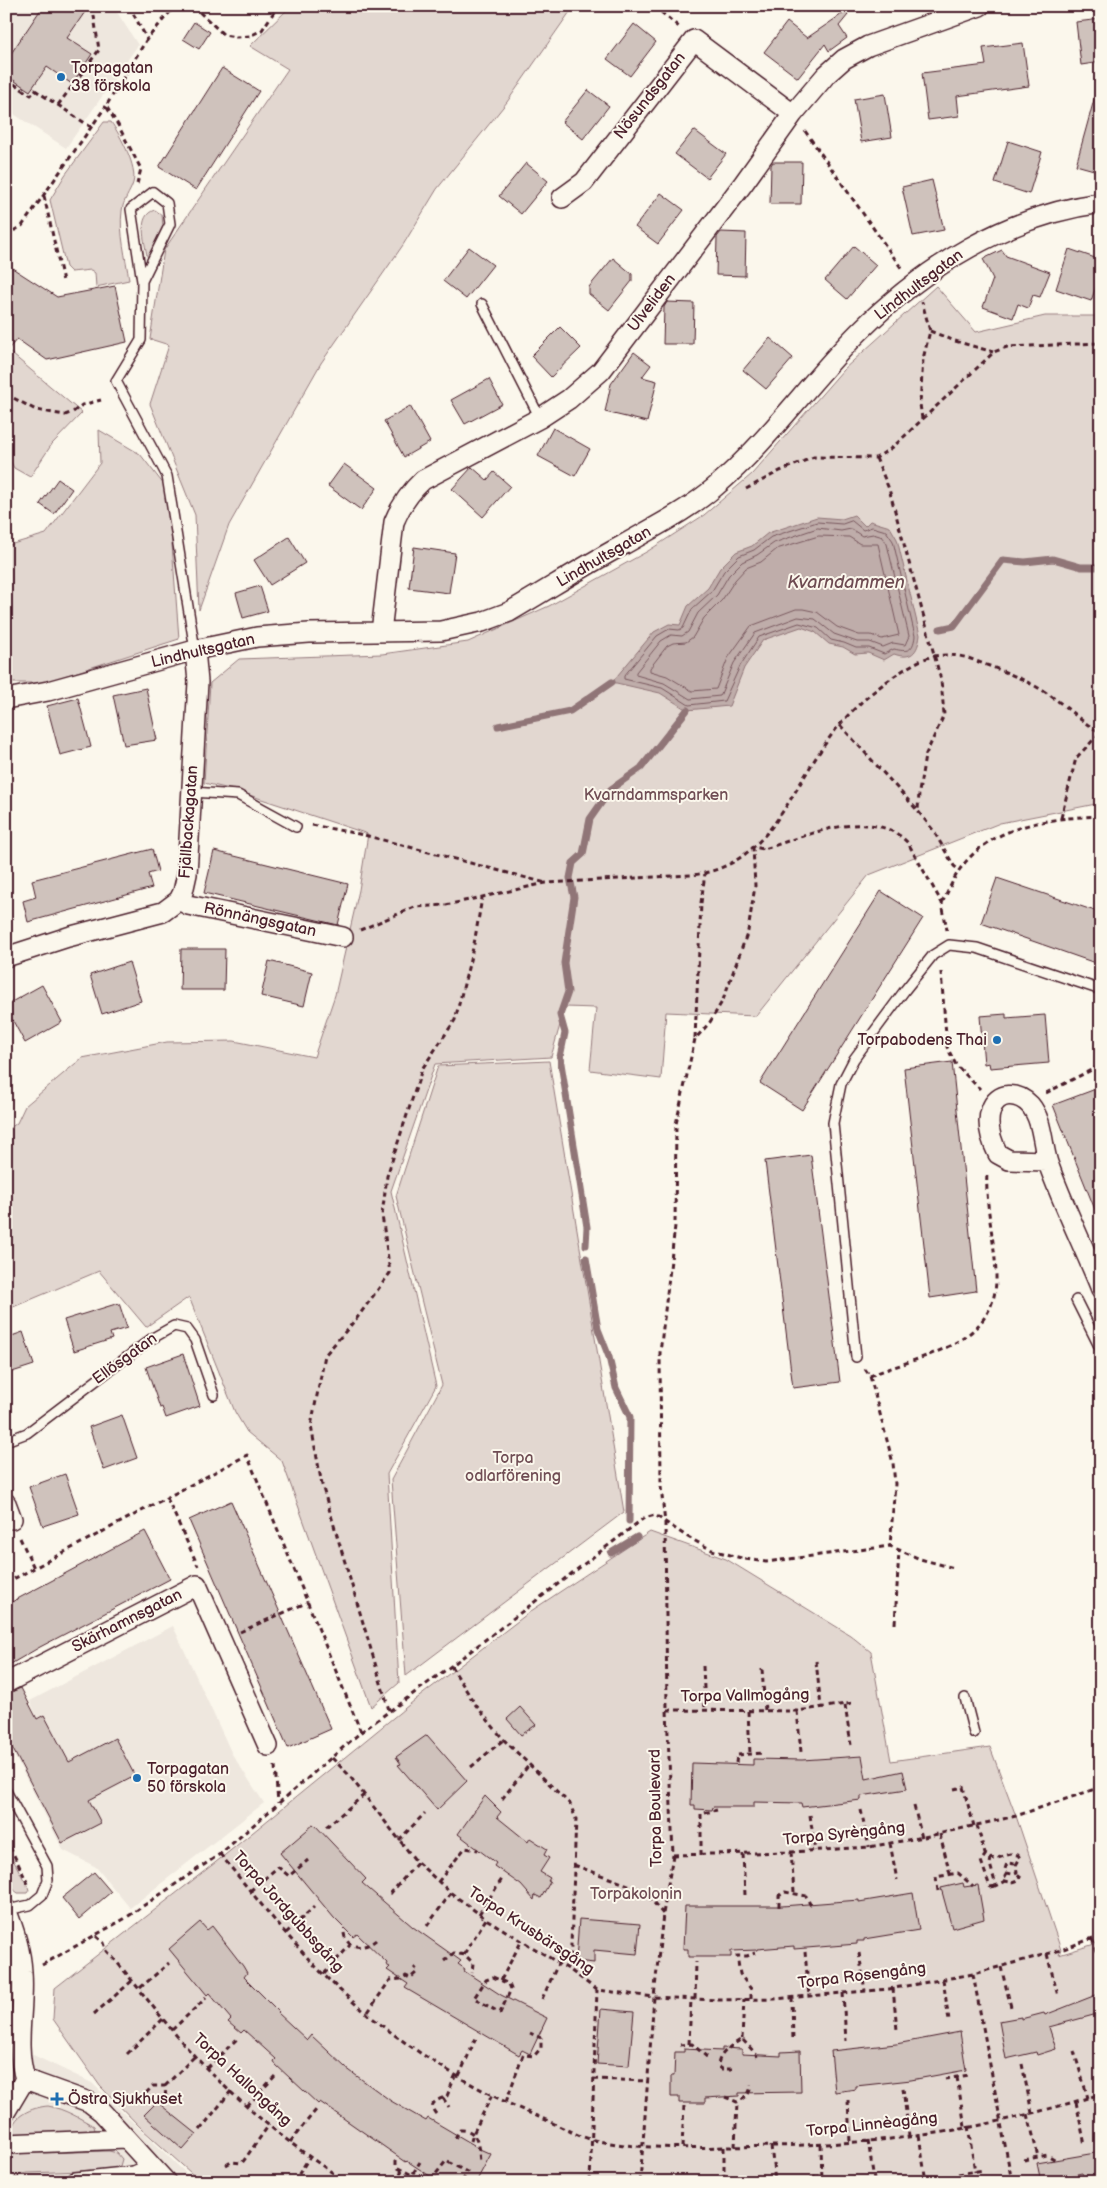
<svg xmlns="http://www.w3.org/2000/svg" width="1107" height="2188" font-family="'Balsamiq Sans',sans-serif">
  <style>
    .built { fill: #eee7de }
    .green { fill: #e2d7d0; stroke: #967b7e }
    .water { fill: #bfadaa; stroke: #907477 }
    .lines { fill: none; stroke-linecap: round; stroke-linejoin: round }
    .shore { stroke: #79585e; stroke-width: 1 }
    .stream { stroke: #907477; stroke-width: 7 }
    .building { fill: #cfc2bc; stroke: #4a1f2b }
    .lane-casing { stroke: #4a1f2b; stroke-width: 12 }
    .street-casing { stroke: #4a1f2b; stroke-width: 22 }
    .path { stroke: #4a1f2b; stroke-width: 3; stroke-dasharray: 5 4; stroke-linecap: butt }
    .lane { stroke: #fbf7ec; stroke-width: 9 }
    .street { stroke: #fbf7ec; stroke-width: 19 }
    .poi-dot { fill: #1f6fb2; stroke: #fbf7ec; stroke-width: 2 }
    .labels { text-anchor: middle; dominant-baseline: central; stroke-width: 4; stroke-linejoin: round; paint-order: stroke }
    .poi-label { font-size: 16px; fill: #4a1f2b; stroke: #fbf7ec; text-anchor: start }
    .street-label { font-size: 16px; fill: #4a1f2b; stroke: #fbf7ec }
    .park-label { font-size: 16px; fill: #704d54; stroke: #fbf7ec }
    .water-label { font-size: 18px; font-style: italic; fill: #6d4a51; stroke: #fbf7ec }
  </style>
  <rect width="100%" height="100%" fill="#fbf7ec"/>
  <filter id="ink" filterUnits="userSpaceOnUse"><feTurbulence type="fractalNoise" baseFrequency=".02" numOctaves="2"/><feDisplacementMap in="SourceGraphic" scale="10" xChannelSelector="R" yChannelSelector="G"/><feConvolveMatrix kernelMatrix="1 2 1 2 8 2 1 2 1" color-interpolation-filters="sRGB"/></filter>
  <g filter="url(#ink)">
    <path class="built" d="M6,6H113L138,45L66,148L6,109Z
      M173,1626L232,1754L264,1803L130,1908L96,1867L63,1850L6,1739V1734L37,1717L30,1701Z
      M6,2042L92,2083L195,2182H6Z"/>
    <path class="green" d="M291,6H574L507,102L437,189L403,245L321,363L229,525L199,610L195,515L150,404L169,345L150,339L164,250L288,69L250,46Z
      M104,122H111C120,135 138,167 133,183C130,193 123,200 122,211C119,233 126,258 129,280L96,287L95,273L91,270L71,272L66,267L50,200L65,175Z
      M155,210L162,215L163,227L148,258L147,256C145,242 136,215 155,210Z
      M936,286L976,332L1045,316H1101V803L1000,823L869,875L756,1016L666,1012L661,1079L590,1070L596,1008L565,1007L551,1057L435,1064L391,1191L436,1386L387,1474L399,1683L371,1707L282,1461L247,1432L235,1412L189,1297L146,1327L99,1271L6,1310V1131L17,1123L25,1106L82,1058L167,1042L234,1041L314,1057L335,995L359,890L368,834L234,790L204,783L210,683L239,659L382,654L468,642L549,606L648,551L704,515L752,474L843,370Z
      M6,349L82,413L52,444L30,477L14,468L6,452Z
      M99,430L140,454L168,490L179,639L43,683H6V546L46,534L100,463Z
      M549,1061L624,1512L406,1676L391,1480L442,1385L396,1196L438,1066Z
      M650,1532L726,1559L850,1635L871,1652L891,1761L990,1747L1016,1816L1061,1950L1059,1955L1101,1942V2182H201L142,2129L100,2086L53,2019L55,1988L225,1855L415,1700L531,1611Z
      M6,1847L28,1887L29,1890L27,1893H18C3,1883 6,1863 6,1847Z
      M48,2106C65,2109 79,2118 94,2126L95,2130L90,2132L12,2134C10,2116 33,2107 48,2106Z
      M109,2151L117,2153L122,2159L120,2166L111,2170L28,2173L20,2174L13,2182H6V2154Z"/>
    <path class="water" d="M854,515L865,526L870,521L890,527L897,539L920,635C918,653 911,660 894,654L884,660L868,653L855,654L843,647L829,644L815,632L801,627L763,640L744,668L729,706L687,710L660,693L612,682L654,632L669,624L680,625L688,606L708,588L720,568L736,552L752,546L768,533L817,517L842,519Z"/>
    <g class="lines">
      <path class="shore" d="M852,521L863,530L872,527L886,531L893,541L915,636C913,652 907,652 894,649L884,654L869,648H856L844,643L831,640L818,628L799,623L759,637L740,666L724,701L689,705L662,688L624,679V676L657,636L669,629L679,630L683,628L692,609L712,591L724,571L739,556L754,550L771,537L817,522L842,524Z
        M818,528L841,531L851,529L862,536L873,534L883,537L887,544L909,636L905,645L893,643L883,647L870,642H857L834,634L815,619L798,617L755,633L734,663L720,696L690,699L664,683L636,675V672L661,641L671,635L682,636L688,632L698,613L717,595L729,575L742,562L757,555L774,543Z
        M819,536L849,537L860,544H878L899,635L882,639L871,635H859L837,627L817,612L803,609H796L751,626L728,658L716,689L692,691L667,676L650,671V668L667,646L673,643L686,642L693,637L704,618L722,600L735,580L746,568L761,562L777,549Z"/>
      <path class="stream" d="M940,629L954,626L1003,560L1025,562L1053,559L1081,567H1101
        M498,726L570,711L612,682
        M586,1245L587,1227L560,1057L565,1033L560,1015L568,992L564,963L574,897L570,878L573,863L583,854L590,819L611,789L641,768L687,710
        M586,1258L598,1329L609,1357L616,1388L630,1417L629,1521
        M611,1553L637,1537"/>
    </g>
    <path class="building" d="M43,6H89L67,38L92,54L72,84L47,67L30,91L6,75V61Z
      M845,12L848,15L839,26L847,38L829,51L825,44L798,78L764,52L787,22L807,38Z
      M1101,19V62L1081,65L1076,22Z
      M194,22L210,32L199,49L183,39Z
      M634,24L656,42L630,76L607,59Z
      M1023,43L1029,86L957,96L959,116L928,120L922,73L986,65L983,48Z
      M222,68L259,91L196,190L159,167Z
      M588,90L609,106L583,139L562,122Z
      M885,94L892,137L861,142L854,99Z
      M1095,96H1101V172L1076,165Z
      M694,130L726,154L707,178L675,154Z
      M1008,141L1042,152L1029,194L995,183Z
      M773,162H802L801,204H770L771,165Z
      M526,163L548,181L521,214L499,196Z
      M932,180L944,230L913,236L902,187Z
      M661,193L684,210L658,244L635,227Z
      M721,232L746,233L745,276L716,275L717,237Z
      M854,246L876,265L847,299L825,280Z
      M469,247L493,265L466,299L443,281Z
      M1069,249L1101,260V288L1096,287L1091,301L1056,289Z
      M1002,250L1006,256L1050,272L1040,297L1033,295L1028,308L1018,304L1013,318L983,307L993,279L983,259Z
      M613,258L632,274V281L609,310L589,294V287Z
      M6,264L57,297L115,286L127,342L47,360L17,339L6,352Z
      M667,302L694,303L693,344H663L664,307Z
      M560,327L581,348L551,377L531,356Z
      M770,338L793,358L766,389L743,370Z
      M634,352L651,365L642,377L657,381L647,422L605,412L611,384Z
      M489,379L502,404L465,424L451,400Z
      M410,406L430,442L404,457L384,421Z
      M553,428L590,449L575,476L538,456Z
      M344,464L377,488L361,510L328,486Z
      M472,467L487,480L494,472L510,486L483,517L452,489Z
      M58,479L72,489L54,514L40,504Z
      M289,537L305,563L270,585L254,560Z
      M414,547L455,553L449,593L409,588Z
      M260,586L268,611L243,618L236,593Z
      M146,688L157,740L124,745L113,695Z
      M78,698L91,747L60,755L47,706Z
      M152,849L158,871L148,874L152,888L28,922L23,901L36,897L32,880Z
      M214,851L348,884L338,925L204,893Z
      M997,878L1101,913V965L981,923Z
      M881,891L923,918L802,1110L760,1083Z
      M181,949H225L224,990H180Z
      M269,961L312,972L304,1006L261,996Z
      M129,962L141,1001L102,1014L90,975Z
      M42,985L62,1022L25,1043L6,1008V1005Z
      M1006,1014V1018L1045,1015L1049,1063L990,1068L989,1063L984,1064L980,1016Z
      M952,1062L976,1291L930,1298L904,1068Z
      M1101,1087V1222H1100L1053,1105Z
      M811,1155L840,1382L793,1388L765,1161Z
      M119,1303L127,1328L110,1333L112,1339L74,1351L64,1320Z
      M23,1332L34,1365L6,1374V1338Z
      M183,1354L200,1406L166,1418L162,1407L160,1408L146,1367Z
      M122,1415L137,1458L104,1470L89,1427Z
      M65,1474L79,1514L43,1526L29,1487Z
      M231,1501L331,1729L288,1748L189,1520Z
      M145,1531L170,1579L40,1647L9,1665L11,1668L6,1670V1605Z
      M21,1688L37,1719L44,1715L69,1762L115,1738L135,1776L89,1800L101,1823L62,1843L6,1736V1694Z
      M520,1707L536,1725L521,1735L507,1719Z
      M427,1735L467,1781L437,1810L398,1765L401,1764L396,1757Z
      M862,1756L866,1779L903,1771L907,1789L861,1796V1800L802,1807L801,1803L754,1802V1807H713L712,1810L695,1809V1805H691L692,1763L753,1765V1759L802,1760Z
      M485,1796L501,1812L497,1817L528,1842L530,1838L547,1849L544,1855L549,1858L540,1872L550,1878L548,1881L550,1882L541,1898L535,1895L534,1900L521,1885L494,1866L496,1863L458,1834Z
      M314,1824L366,1879L362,1883L413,1927L461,1961L458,1964L465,1969L464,1971L501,1995L547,2018L530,2054L522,2050L519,2055L405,1988L408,1984L387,1970L390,1967L386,1965L387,1963L357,1934L353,1937L334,1918L280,1853Z
      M94,1872L111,1892L79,1919L62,1898Z
      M963,1883L964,1887L978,1885L984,1919L952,1928L941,1888Z
      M913,1893L919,1930L864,1939V1941H857V1944L794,1949V1946L757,1949V1950L731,1951V1957H688V1949H683L685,1906H782L859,1900V1902Z
      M579,1919L640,1924L637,1954L594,1950V1963L576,1961Z
      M200,1922L207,1930L212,1926L243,1966L247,1973L244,1977L279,2012L278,2013L307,2040L311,2035L346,2068L391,2101L426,2121L428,2118L474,2145L473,2146L491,2154L476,2182H439L407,2161L406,2162L320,2102L318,2104L276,2065L274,2061L276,2059L244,2030L241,2033L228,2022L231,2019L209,1993L207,1995L169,1949Z
      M1101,1993V2013L1049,2027L1056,2049L1037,2055L1036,2052L1006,2059L999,2021L1021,2017V2019L1044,2013L1045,2015Z
      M601,2009L634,2012L629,2066L597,2064Z
      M960,2032L966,2070L911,2080L856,2086V2089L835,2092L831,2051L896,2044Z
      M722,2048L742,2049V2054L781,2056V2052L800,2051L801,2092L739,2093V2096L705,2098V2103H679V2097H671V2076H674L675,2052H684V2049L722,2051Z
      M157,2102L197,2134L183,2150L144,2115Z
      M1101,2152V2182H1085L1082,2173L1041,2182L1037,2163Z"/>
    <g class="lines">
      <g class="lane-casing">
        <path id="lane" d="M142,281L170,224L167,203L153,192L131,209L142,281L141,340L116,381L167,476L195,650
          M482,304L540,418
          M192,792L238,795L296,827
          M1076,1300L1101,1350
          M856,1357L833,1123L841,1084L854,1059L905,990L933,955L949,945L977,948L1101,990
          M6,1441L27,1433L151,1339L174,1326L187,1329L195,1340L214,1395
          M965,1698L974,1733
          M6,1791L47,1866L48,1880L42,1895L30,1905L7,1910"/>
      </g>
      <g class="street-casing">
        <path id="street" d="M562,198L584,182L694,40L793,114
          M381,632L394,522C401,505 409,493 423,480L540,418L569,399L601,371L743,184L793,114L826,75L844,59L868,46L980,6
          M6,699L48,691L195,650L257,637L309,633L441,631L482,622L509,612C547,590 584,566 623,545C654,527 687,511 715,487C769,441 809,382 859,332C924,267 1008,215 1101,203
          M179,900L188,905L343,937
          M6,957L68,937L163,912L179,900L183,892L187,874L198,682L195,650
          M1047,1161L1009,1160L998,1154C992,1142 986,1124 991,1110C997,1091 1018,1092 1030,1105C1043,1120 1042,1145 1048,1163C1063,1205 1084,1247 1101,1289
          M6,1503L12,1519
          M6,1683L197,1585L268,1746
          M6,1909C14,1930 21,1950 22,1972C25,2008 14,2043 25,2079L6,2111
          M25,2079L89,2102L102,2112L166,2182
          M6,2144L126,2139
          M76,2182L134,2176L153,2168"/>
      </g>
      <path class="path" d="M129,6L147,39
        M193,6L224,35L236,37L250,36L262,30L278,6
        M654,6L679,27
        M6,79L31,95L35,90L91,127
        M58,105L99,50L93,9L95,6
        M805,131L902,269
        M137,184L141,169L118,125L106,106L147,39L175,6
        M44,196L63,281
        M6,235L22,226L106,106
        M930,331L955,341L993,352
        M6,394L36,410L65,415L73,412L82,405L101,400
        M922,419L920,404L923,359L930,331L922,302
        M876,458L889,489L941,680L944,715L925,756L919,792L918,811
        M746,489L780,471L814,457L876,458L893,447L994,352L1007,347L1101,343
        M840,725L918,811L933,830L954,866L959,870
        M1061,818L1076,758L1100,733
        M312,825L364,835L546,883
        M942,903C948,892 953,879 960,869C993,824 1050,818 1101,816
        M360,930L415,907L446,905L546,883L691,875C767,868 789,793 828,740C845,715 869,694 893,677C917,661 930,652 959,656C967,657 976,661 984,664C1009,673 1034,683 1055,699C1068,708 1087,727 1101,732
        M941,972L947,1047L956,1065L980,1089
        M695,1038L701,903L705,873
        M1046,1093L1101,1065
        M865,1369L870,1376L893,1463L895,1484L890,1546
        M870,1376C919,1355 998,1347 996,1275C995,1240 985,1207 987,1172
        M167,1498L198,1566
        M20,1538L34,1568
        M6,1583L247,1455L361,1732
        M895,1624L899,1550
        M240,1632L308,1602
        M816,1661L821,1707
        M451,1666L475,1704L503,1739L570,1804L576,1819L570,1970
        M703,1666L705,1711
        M762,1669L765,1711
        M845,1705L851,1745
        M389,1710L322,1485L311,1426L325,1355L357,1318L390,1273L382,1215L387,1176L422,1069L455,1020L474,944L482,898
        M667,1710L797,1711L854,1703
        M748,1711L750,1754
        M797,1711L801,1752
        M332,1758L348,1774L415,1860L451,1893L486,1919L570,1970L597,1990L654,1997L717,2000L775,1999L889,1989L973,1974L1061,1950L1101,1935
        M736,1763L737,1755L764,1753
        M275,1766L278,1803
        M471,1767L503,1740
        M954,1789L963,1787L974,1826
        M502,1799L529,1765
        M914,1806L922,1838
        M861,1810L869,1847
        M810,1815L815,1851
        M977,1825L985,1854L994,1859L1011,1854L1018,1855L1020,1858L1016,1865L1017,1872L1012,1874L1007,1873L1005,1869L1007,1863L1015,1864
        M326,1827L364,1795
        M940,1834L950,1874
        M6,1839L29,1886
        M399,1840L425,1813
        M890,1843L897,1880
        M791,1852L794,1892
        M220,1854C252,1893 283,1932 317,1968C379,2031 458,2083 539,2117C557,2124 575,2136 594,2140C632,2149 688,2148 728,2147C791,2146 854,2144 916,2136C979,2128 1041,2112 1101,2094
        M743,1854L745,1895
        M986,1854L981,1861L990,1887L996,1886
        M673,1855L791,1852L869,1847L929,1836L1016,1816L1101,1787
        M701,1855V1814L717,1810
        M991,1858L990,1864L996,1886L1006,1881
        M574,1865L639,1889L650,1898L663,1914
        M1007,1873L1003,1880C1009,1883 1017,1883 1021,1877L1016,1873
        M438,1882L465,1848L478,1850
        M250,1891L278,1867L289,1876L308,1860
        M938,1891L936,1877L958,1873L973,1886
        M390,1894L418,1862
        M779,1907V1896L785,1892L806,1896L812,1908
        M479,1914L502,1879
        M427,1926L451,1893
        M286,1933L314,1907
        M344,1933C346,1950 366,1949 376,1940
        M96,1936L104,1943L107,1951C136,1983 161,2019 190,2051C236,2101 290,2146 347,2182
        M1092,1939L1101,1961
        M805,1952L809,1996
        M859,1953L865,1991
        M464,1954L486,1919
        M1047,1954L1058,1996
        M444,1961L454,1953L465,1955L473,1963L472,1973
        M42,1965L124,1919L220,1854L361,1732L451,1666L644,1518L655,1515L686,1536L712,1550L745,1559L766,1562L890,1546L920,1559L954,1568
        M1001,1967L1011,2007
        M324,1974L350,1945
        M973,1974L1012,2182
        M493,1977L509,1984L511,1989L500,2013L474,1998L486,1980Z
        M943,1979L949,2021
        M501,1980L521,1942
        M140,1988L169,1963
        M893,1988L897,2030
        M843,1993L846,2041
        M792,1997L793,2042
        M542,1999L558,1964
        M695,1999L696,1962
        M751,1999V1989L740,1974L737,1956H747L755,1953
        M368,2012L390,1980L402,1979L406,1976L410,1978L416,1973L417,1970L414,1967
        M94,2014L133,1980
        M172,2030L206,1998
        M742,2039L744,1999
        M689,2044L691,1999
        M680,2045L692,2044L707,2057
        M1074,2051L1088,2098
        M127,2054L163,2019
        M1022,2064L1032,2113
        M207,2068L237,2039
        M732,2069H722L718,2066C718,2054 732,2045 742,2039L756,2054L757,2057
        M459,2076L476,2038
        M957,2077L965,2127
        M593,2079L647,2081
        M945,2079L969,2075
        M165,2086L195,2056
        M903,2088L909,2136
        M146,2093L153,2086H165L166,2101
        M725,2097L737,2102C746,2098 750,2094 751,2085
        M443,2098L449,2107
        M848,2100L850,2142
        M506,2102L523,2055L534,2056L541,2048V2038L530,2033
        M1076,2102L1085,2145
        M247,2106L275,2076
        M436,2114C426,2102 439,2100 447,2096L456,2074
        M1028,2114L1038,2157
        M968,2126L975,2172
        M200,2130L231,2091
        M919,2135L925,2175
        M455,2138L460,2130C479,2129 478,2147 480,2161
        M868,2140L874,2180
        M471,2141L473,2134L492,2095
        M290,2142L316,2110
        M821,2144L822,2182
        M771,2146L775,2182
        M682,2147L684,2105
        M724,2147V2182
        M735,2147L737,2102
        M396,2160V2167L412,2175L420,2162
        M1024,2160L1047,2155L1056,2160
        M226,2165L231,2162L242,2163L269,2125
        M958,2174L984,2170
        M294,2182L310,2156
        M396,2182L402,2170
        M436,2182L435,2175L446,2161L467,2172L462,2182
        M590,2182L597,1990
        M640,2182L654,1997L663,1914L673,1855L667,1710L665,1523L661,1487L660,1353L675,1226L676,1124L695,1039L710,1022L723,1000L748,931L755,886L753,847L764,849C806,836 873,805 908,843L942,903L947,930
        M803,2182C811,2175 824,2174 832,2182"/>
      <use href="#lane" class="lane"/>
      <use href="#street" class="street"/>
    </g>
  </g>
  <g class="poi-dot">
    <circle cx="61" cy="77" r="5"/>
    <circle cx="997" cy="1040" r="5"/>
    <circle cx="137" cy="1778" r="5"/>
    <path d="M54.5 2091.5h5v5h5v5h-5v5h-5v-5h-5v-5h5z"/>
  </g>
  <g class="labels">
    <g class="poi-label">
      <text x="71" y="68">Torpagatan<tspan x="71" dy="18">38 förskola</tspan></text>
      <text x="987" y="1040" text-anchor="end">Torpabodens Thai</text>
      <text x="147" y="1769">Torpagatan<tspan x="147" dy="18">50 förskola</tspan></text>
      <text x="68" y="2099">Östra Sjukhuset</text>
    </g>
    <g class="street-label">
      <text transform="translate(650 96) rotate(-52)">Nösundsgatan</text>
      <text transform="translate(919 285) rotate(-37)">Lindhultsgatan</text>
      <text transform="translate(652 303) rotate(-53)">Ulveliden</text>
      <text transform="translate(604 557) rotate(-30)">Lindhultsgatan</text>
      <text transform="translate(203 651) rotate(-13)">Lindhultsgatan</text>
      <text transform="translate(189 822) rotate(-86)">Fjällbackagatan</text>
      <text transform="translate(260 920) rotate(12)">Rönnängsgatan</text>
      <text transform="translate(125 1359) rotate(-36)">Ellösgatan</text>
      <text transform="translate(127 1621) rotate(-27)">Skärhamnsgatan</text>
      <text transform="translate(745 1696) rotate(-1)">Torpa Vallmogång</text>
      <text transform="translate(656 1808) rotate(-91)">Torpa Boulevard</text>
      <text transform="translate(844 1834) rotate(-6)">Torpa Syrèngång</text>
      <text transform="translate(288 1912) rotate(48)">Torpa Jordgubbsgång</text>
      <text transform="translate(531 1931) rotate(33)">Torpa Krusbärsgång</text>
      <text transform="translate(862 1976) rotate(-7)">Torpa Rosengång</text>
      <text transform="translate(242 2080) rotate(43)">Torpa Hallongång</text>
      <text transform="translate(872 2125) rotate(-6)">Torpa Linnèagång</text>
    </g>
    <g class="park-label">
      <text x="656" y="795">Kvarndammsparken</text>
      <text x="513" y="1458">Torpa<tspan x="513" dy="18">odlarförening</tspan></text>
      <text x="636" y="1894">Torpakolonin</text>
    </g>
    <g class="water-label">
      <text x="846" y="582">Kvarndammen</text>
    </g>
  </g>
  <rect width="1107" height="2188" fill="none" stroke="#fbf7ec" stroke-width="25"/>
  <rect x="12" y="12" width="1082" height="2163" fill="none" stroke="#4a1f2b" stroke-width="2" filter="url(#ink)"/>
</svg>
